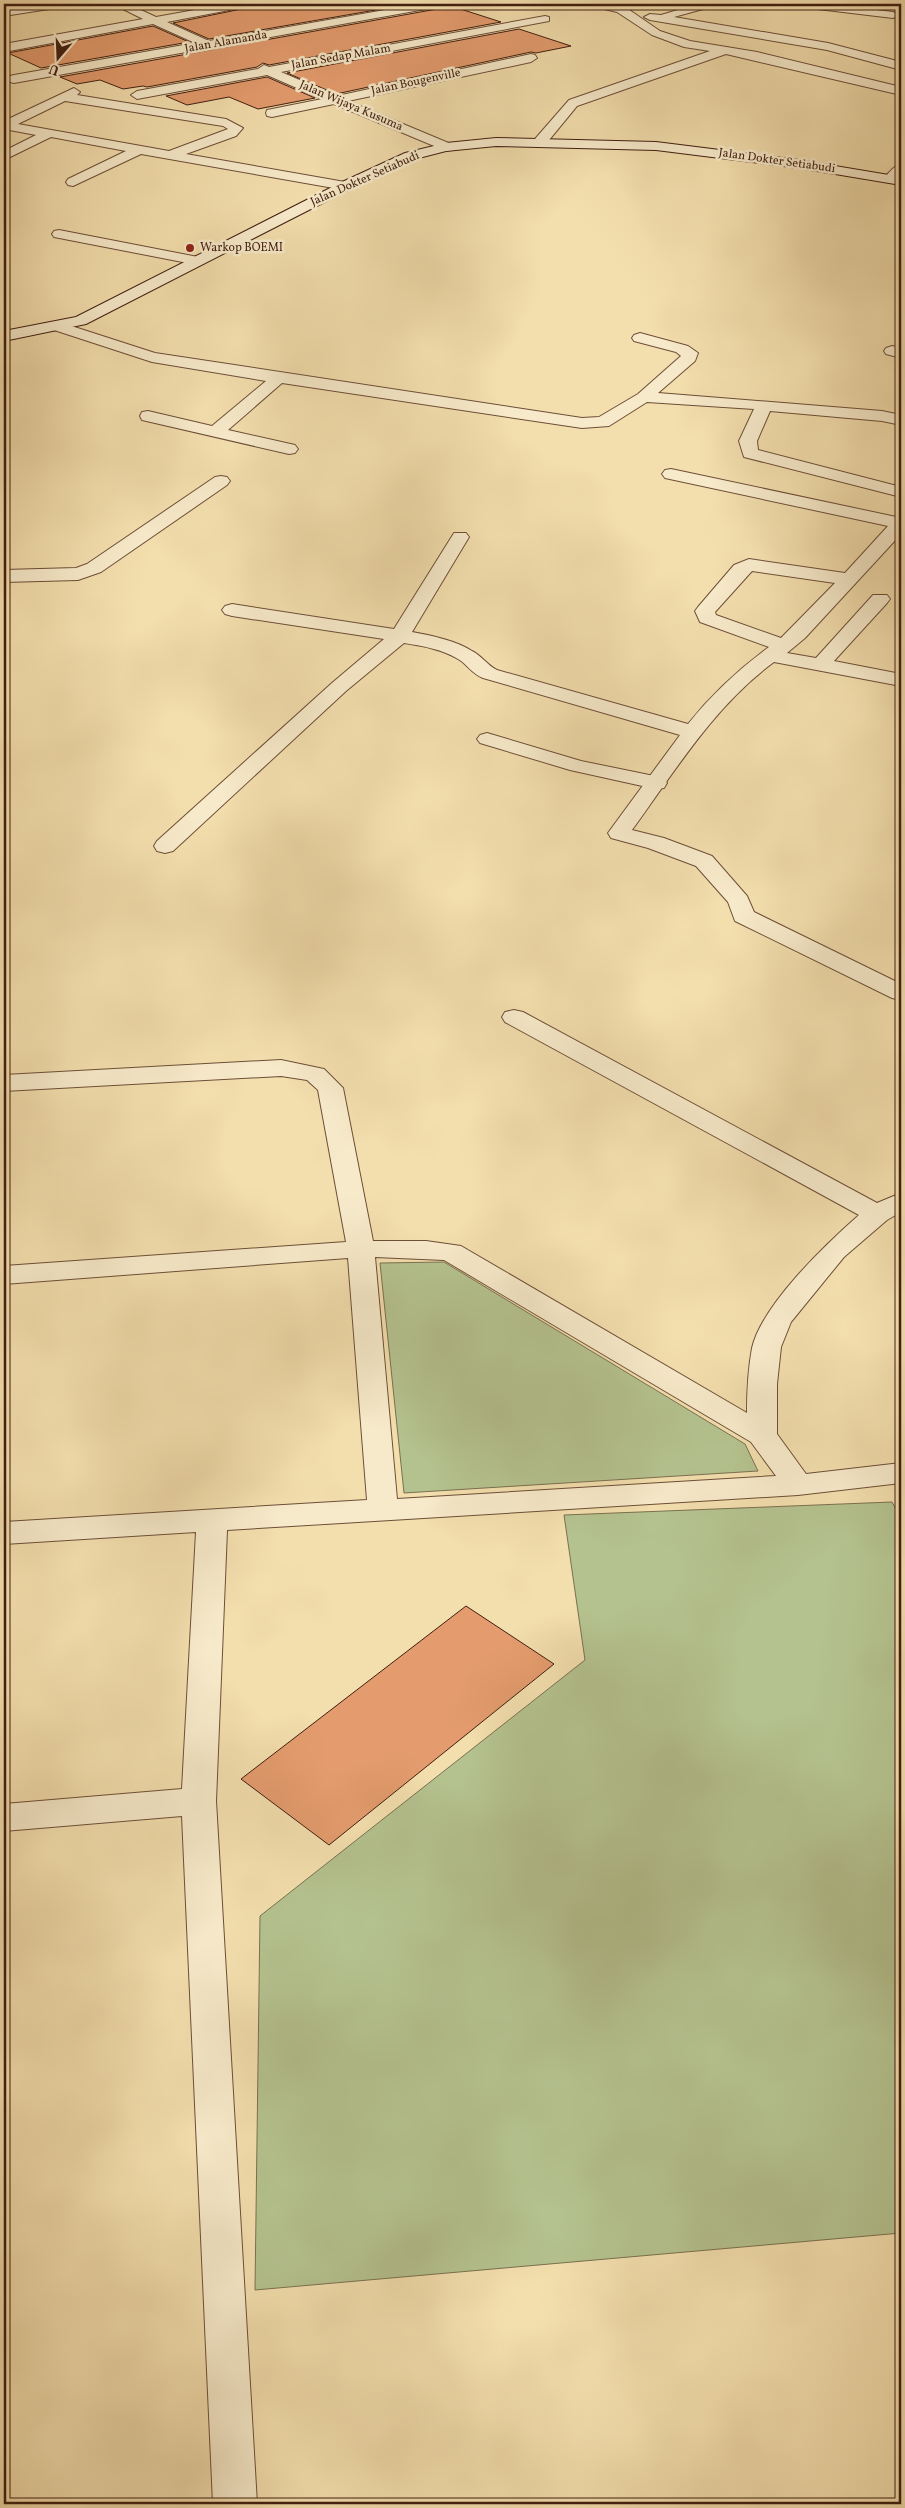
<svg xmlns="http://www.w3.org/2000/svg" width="905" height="2508" font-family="Vollkorn,serif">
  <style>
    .green { fill: #b4c28f; stroke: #7a7050 }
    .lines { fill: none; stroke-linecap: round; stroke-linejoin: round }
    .stream { fill: #7a7b74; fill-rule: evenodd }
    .building { fill: #e49c6e; stroke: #401e10 }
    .lane-casing { stroke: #6d4e37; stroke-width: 2 }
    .street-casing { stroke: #6d4e37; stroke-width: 2 }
    .secondary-casing { stroke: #401e10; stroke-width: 2 }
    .lane { fill: #f7eaca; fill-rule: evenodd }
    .street { fill: #f7eaca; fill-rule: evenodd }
    .secondary { fill: #f7eaca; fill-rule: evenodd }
    .poi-dot { fill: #8f2418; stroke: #f7eaca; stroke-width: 2 }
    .labels { text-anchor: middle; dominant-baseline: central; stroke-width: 5; stroke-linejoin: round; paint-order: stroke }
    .far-street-label { font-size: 12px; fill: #401e10; stroke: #f7eaca }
    .far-poi-label { font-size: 12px; fill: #401e10; stroke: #f7eaca; text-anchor: start }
  </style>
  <rect width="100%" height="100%" fill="#f3dead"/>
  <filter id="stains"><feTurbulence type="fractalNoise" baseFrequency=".004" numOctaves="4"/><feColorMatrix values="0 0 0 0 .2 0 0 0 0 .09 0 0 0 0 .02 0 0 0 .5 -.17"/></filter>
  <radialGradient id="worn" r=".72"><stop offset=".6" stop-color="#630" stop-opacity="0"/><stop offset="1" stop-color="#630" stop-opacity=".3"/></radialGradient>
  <path class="green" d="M444,1262L745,1444L758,1471L404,1493L380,1263Z
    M892,1502L901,1518V2233L255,2290L260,1916L585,1660L564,1515Z"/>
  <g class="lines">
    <path class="stream" d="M20,4H34L4,10V6Z"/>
  </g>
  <path class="building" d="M266,4H410L209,39L173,23Z
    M445,4L501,22L269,65L263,63L257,67L147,87L143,86L123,89L100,80L77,84L60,77L437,9Z
    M153,26L189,42L41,68L8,53Z
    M519,29L571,46L536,53L531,52L336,94L287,73Z
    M267,77L315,98L258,109L229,97L187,105L166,96Z
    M466,1606L554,1664L329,1845L241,1779Z"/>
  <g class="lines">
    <g class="lane-casing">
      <path id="lane" d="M487,733L581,761L664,778L667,783L664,788L656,789L570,770L480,743L477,739L480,735Z"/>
    </g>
    <g class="street-casing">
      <path id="street" d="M42,4H68L62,7L4,16V10Z
        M113,4H128L156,17L228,4H251L245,7L167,22L209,41L419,4H443L437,7L14,83L10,82L8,79L10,76L14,75L195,43L153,24L4,52V44L143,19Z
        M590,4H612L625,7L660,31L690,41L757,52L901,87V95L726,54L577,106L545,145H535L533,142L535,139L569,100L710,51L684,47L652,35L617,12L592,6Z
        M698,4H716L714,6L674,17L828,43L901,62V70L827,50L650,20L644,17L650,14L661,15Z
        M795,4H828L893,12L899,15L893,18L801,7Z
        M545,16L549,17V21L281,72L337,96L531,54L535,55L537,58L531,62L348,101L451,144L453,147L451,150L446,151L334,104L272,117L267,116L266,113L267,110L322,99L267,75L137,99L131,95L137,91L258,69L264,65L269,67Z
        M74,88L80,92L77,95L226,119L243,128L236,136L186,154L345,182L352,186L345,190L141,154L73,186L68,185L66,182L68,179L126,151L51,137L4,160V151L36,135L4,129V121ZM65,101L223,126L228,129L169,151L18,124Z
        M901,164V176L896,182H886L884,179C888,173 894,166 901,164Z
        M59,230L198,257L205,261L198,265L54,237L52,234L54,231Z
        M59,322L155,353L582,418L599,417L638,394L681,356L676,352L634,341L632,338L634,335L640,333L688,346L698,353L695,361L658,393L882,411L901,415V425L882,421L770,411L757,441L758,450L901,487V497L744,457L739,441L754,409L647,402L609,426L582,428L282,383L228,430L295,445L298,449L295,453L289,454L142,420L140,416L142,412L148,411L212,426L266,381L152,362L54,330L51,327Z
        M892,346L901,348V358L886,354L884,351L886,348Z
        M671,469L901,518V534L805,638L787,653L816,658L873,595H887L890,599L887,603L834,661L901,674V686L774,662C714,706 675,771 632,830L664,838L712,856L747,896L754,912L901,984V1000L892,998L735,921L728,902L696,866L648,848L611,838L608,833L680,735L483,678C472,674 467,664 458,659C442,649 422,646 404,643L346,691L173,851L165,853L157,851L154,846L157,841L332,683L384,639L232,616L225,614L222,610L225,606L232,604L394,629L454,533H466L469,537L412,632C432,636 455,640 472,651C482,656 487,665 497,670L688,724C712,694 739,669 769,647L700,622L695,611L698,607L734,565L749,559L845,573L888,526L665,478L662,474L665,470ZM752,571L835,583L781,638L716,615L715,612Z
        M221,476L227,477L230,481L227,485L101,572L78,580L4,582V570L76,568L87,564L215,477Z
        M514,1010L523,1012L877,1203L901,1193V1212L887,1220L844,1257L791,1322L781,1347L777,1384V1434L806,1474L901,1463V1483L798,1495L227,1530L216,1801L257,2504H213L182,1816L4,1831V1804L182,1789L196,1532L4,1544V1522L367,1500L348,1258L4,1284V1266L346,1242L318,1090L307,1080L281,1076L4,1091V1075L281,1060L324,1069L343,1088L373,1241H426L461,1246L747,1413C747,1392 748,1370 752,1348C762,1305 826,1244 859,1215L505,1022L502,1017L505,1012ZM375,1257L444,1260L751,1442L776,1476L397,1499Z"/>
    </g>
    <g class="secondary-casing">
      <path id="secondary" d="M496,138L656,142L799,160L901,177V185L799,168L656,150L496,146L446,151L415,159L350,189L86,324L4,341V331L76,317L340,183L405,153L446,143Z"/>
    </g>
    <use href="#lane" class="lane"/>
    <use href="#street" class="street"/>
    <use href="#secondary" class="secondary"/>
  </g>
  <circle class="poi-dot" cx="190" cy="248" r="5"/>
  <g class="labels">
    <g class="far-street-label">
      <text transform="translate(226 42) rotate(-10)">Jalan Alamanda</text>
      <text transform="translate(341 57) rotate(-10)">Jalan Sedap Malam</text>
      <text transform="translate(416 82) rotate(-12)">Jalan Bougenville</text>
      <text transform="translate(351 106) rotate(23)">Jalan Wijaya Kusuma</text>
      <text transform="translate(777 161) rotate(8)">Jalan Dokter Setiabudi</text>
      <text transform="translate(365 179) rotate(-24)">Jalan Dokter Setiabudi</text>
    </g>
    <g class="far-poi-label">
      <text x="200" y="248">Warkop BOEMI</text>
    </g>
  </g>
  <rect width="905" height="2508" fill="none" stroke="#f3dead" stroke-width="20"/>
  <rect x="5" y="5" width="895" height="2498" fill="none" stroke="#401e10" stroke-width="2.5"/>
  <rect x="10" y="10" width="885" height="2488" fill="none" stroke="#401e10"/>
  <g transform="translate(58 58) rotate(199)" stroke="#f7eaca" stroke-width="4" paint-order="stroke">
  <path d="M0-4L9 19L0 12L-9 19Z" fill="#401e10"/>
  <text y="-8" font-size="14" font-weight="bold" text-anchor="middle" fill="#401e10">U</text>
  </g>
  <rect width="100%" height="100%" filter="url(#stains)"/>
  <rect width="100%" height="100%" fill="url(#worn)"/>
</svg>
